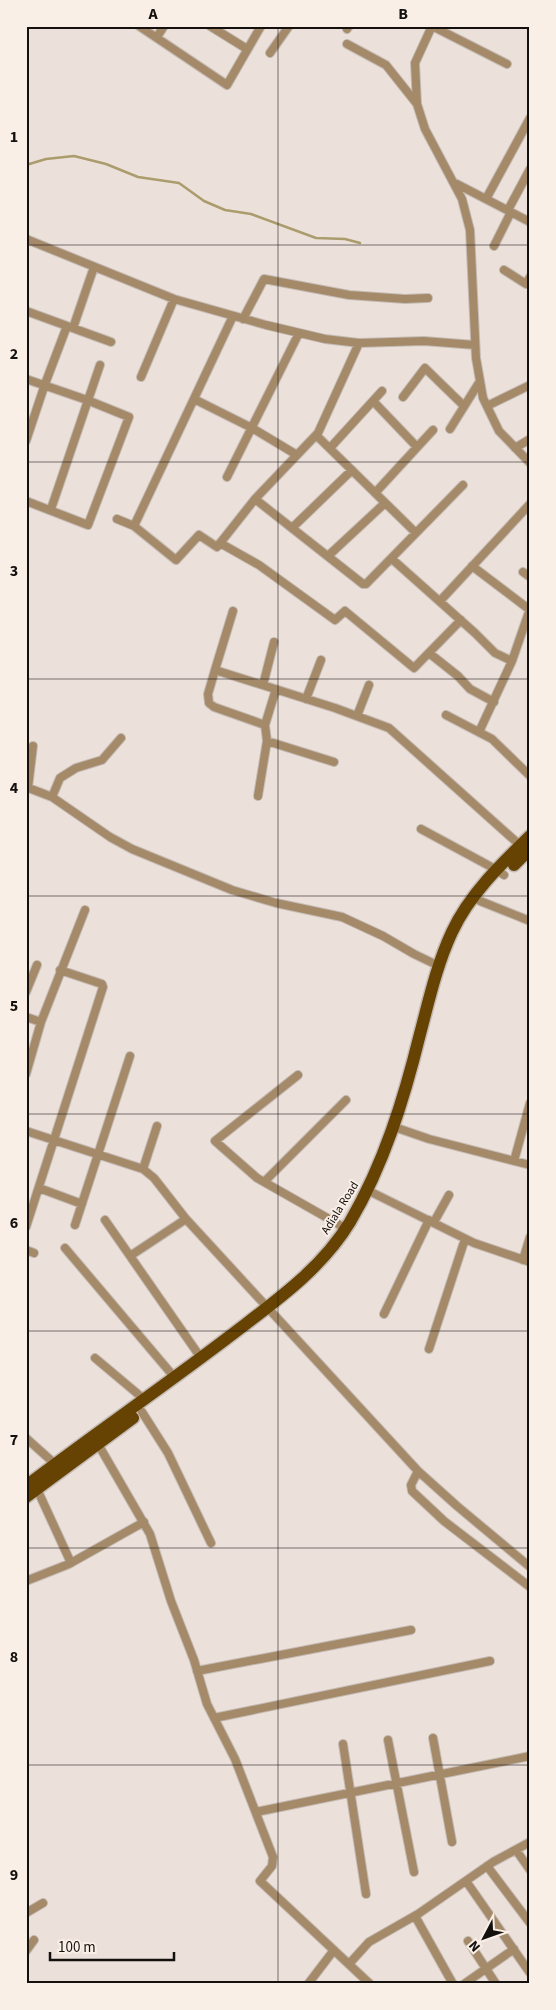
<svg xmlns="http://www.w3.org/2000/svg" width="556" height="2010" font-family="'Source Sans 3',sans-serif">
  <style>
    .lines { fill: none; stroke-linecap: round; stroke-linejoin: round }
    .stream { stroke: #ab9c6d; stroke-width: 2.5 }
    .minor-casing { stroke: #c5bbb5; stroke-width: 10 }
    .primary-casing { stroke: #c5bbb5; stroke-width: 15 }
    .minor { stroke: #a48a69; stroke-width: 8 }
    .primary { stroke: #664303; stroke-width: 12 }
    .grid { fill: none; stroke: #14100e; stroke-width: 1; stroke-opacity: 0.55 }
    .labels { text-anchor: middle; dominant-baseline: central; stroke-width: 4; stroke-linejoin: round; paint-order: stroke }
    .street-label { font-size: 12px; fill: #14100e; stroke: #faefe7 }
    .neatline { fill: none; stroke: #14100e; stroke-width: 2 }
    .grid-label { font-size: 16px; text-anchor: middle; font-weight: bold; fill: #14100e }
  </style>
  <rect width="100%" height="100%" fill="#ece1da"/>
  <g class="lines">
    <path class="stream" d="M26,165L46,159L74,156L106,164L138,177L179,183L204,201L225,210L251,214L316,238L345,239L360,243"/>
    <g class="minor-casing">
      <path id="minor" d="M139,26L227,85L261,26
        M210,26L247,49
        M432,26L415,63L417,104L425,129L462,199L470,230L476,358L483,398L499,431L530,463
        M432,26L507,64
        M347,29L349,26
        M157,37L164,26
        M347,44L386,65L417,104
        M270,53L289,26
        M453,182L530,222
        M486,199L530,118
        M508,210L530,169
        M26,239L174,299L266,325L325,339L359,343L424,341L475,345
        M494,246L511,212
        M504,270L526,284L530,277
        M26,311L111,342
        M243,319L264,279L349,295L405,299L428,298
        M73,328L94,267
        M141,377L174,299
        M26,379L87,400L129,417L88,525L26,501
        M403,397L425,368L464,406
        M194,399L252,428L297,455
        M373,401L417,447
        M487,406L530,385
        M450,429L480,381
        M316,435L416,533
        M26,441L45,384L67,326
        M330,448L382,391
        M515,448L530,439
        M227,477L299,333
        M375,493L433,430
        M255,499L363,584H366L463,485
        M51,509L100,365
        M117,519L134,526L176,560L199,535L217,547L255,499L318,433L359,343
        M134,526L233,316
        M292,528L352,470
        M220,543L259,565L335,620L345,611L414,668L461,620
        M328,556L385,503
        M392,559L475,633L495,653L512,661
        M472,566L530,610
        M523,572L530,577
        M440,601L530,504
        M233,611L215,670L335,708L389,728L522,847
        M429,653L458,676L470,689L494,702
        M215,670L208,694L209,703L214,707L265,725
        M263,685L274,642
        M306,699L321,660
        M446,715L492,739L530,776
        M357,716L369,685
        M479,732L512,661L530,609
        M267,741L334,762
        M26,787L52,797L110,837L132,849L232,890L276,903L342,917L383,936L414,954L439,966
        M28,788L33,746
        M258,796L267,741L265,725L276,689
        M52,797L60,778L76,768L102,760L121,738
        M421,829L497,870L504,875
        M480,901L530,921
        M26,992L37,965
        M26,1017L41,1022
        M26,1074L41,1022L85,910
        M298,1075L215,1141L257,1178L345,1228
        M400,1129L429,1139L530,1165
        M26,1131L143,1169L154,1178L186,1219L418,1471L457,1506L530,1567
        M514,1161L530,1103
        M143,1169L157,1126
        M264,1182L346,1100
        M39,1188L82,1204
        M367,1190L474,1243L530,1262
        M105,1220L201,1358
        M434,1222L449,1195
        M75,1225L130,1056
        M26,1227L103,987L102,984L60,970
        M65,1248L175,1378
        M26,1250L34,1253
        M130,1256L186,1219
        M523,1260L530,1237
        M384,1314L429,1220
        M429,1349L465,1239
        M95,1358L145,1400
        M142,1412L168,1453L211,1543
        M26,1438L55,1464
        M98,1444L150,1534L171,1601L194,1660L207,1704L235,1759L273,1857L272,1866L260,1881L370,1984
        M418,1471L411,1485L412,1491L444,1521L530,1587
        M37,1489L71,1563
        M26,1581L69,1564L144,1522
        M197,1671L411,1630
        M214,1718L490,1661
        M433,1738L452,1842
        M388,1740L414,1872
        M343,1744L366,1894
        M256,1812L530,1756
        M516,1850L530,1870
        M487,1866L530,1923
        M466,1881L530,1973
        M26,1913L43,1903
        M415,1916L453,1984
        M468,1941L496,1984
        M26,1951L34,1940
        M349,1964L369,1942L418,1914L493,1862L530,1842
        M308,1984L334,1950
        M464,1984L514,1949"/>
    </g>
    <g class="primary-casing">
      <path id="primary" d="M514,865L530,849
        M26,1486C93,1435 163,1387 230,1336C273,1303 321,1270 350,1222C384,1164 404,1099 420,1034C429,1000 437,964 452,932C469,895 501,864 530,836
        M26,1497L133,1418"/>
    </g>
    <use href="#minor" class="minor"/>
    <use href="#primary" class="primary"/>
  </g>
  <path class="grid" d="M278,26V1984M26,245H530M26,462H530M26,679H530M26,896H530M26,1114H530M26,1331H530M26,1548H530M26,1765H530"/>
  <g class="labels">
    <g class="street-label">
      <text transform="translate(340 1208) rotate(-58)">Adiala Road</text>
    </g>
  </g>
  <rect width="556" height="2010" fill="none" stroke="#faefe7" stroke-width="55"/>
  <g transform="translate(484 1938) rotate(229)" stroke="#faefe7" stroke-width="4" paint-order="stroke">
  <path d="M0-4L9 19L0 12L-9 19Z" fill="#14100e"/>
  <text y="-8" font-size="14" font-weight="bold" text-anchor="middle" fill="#14100e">N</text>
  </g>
  <path d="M50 1952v8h124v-8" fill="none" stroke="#14100e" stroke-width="2.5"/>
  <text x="58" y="1952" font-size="15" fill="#14100e" stroke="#faefe7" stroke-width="4" paint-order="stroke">100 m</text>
  <rect x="28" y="28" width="500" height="1954" class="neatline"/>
  <g class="grid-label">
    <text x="153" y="19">A</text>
    <text x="403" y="19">B</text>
    <text x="14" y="142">1</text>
    <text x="14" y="359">2</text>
    <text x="14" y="576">3</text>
    <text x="14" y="793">4</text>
    <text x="14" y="1011">5</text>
    <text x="14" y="1228">6</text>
    <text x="14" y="1445">7</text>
    <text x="14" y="1662">8</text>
    <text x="14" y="1880">9</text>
  </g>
</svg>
